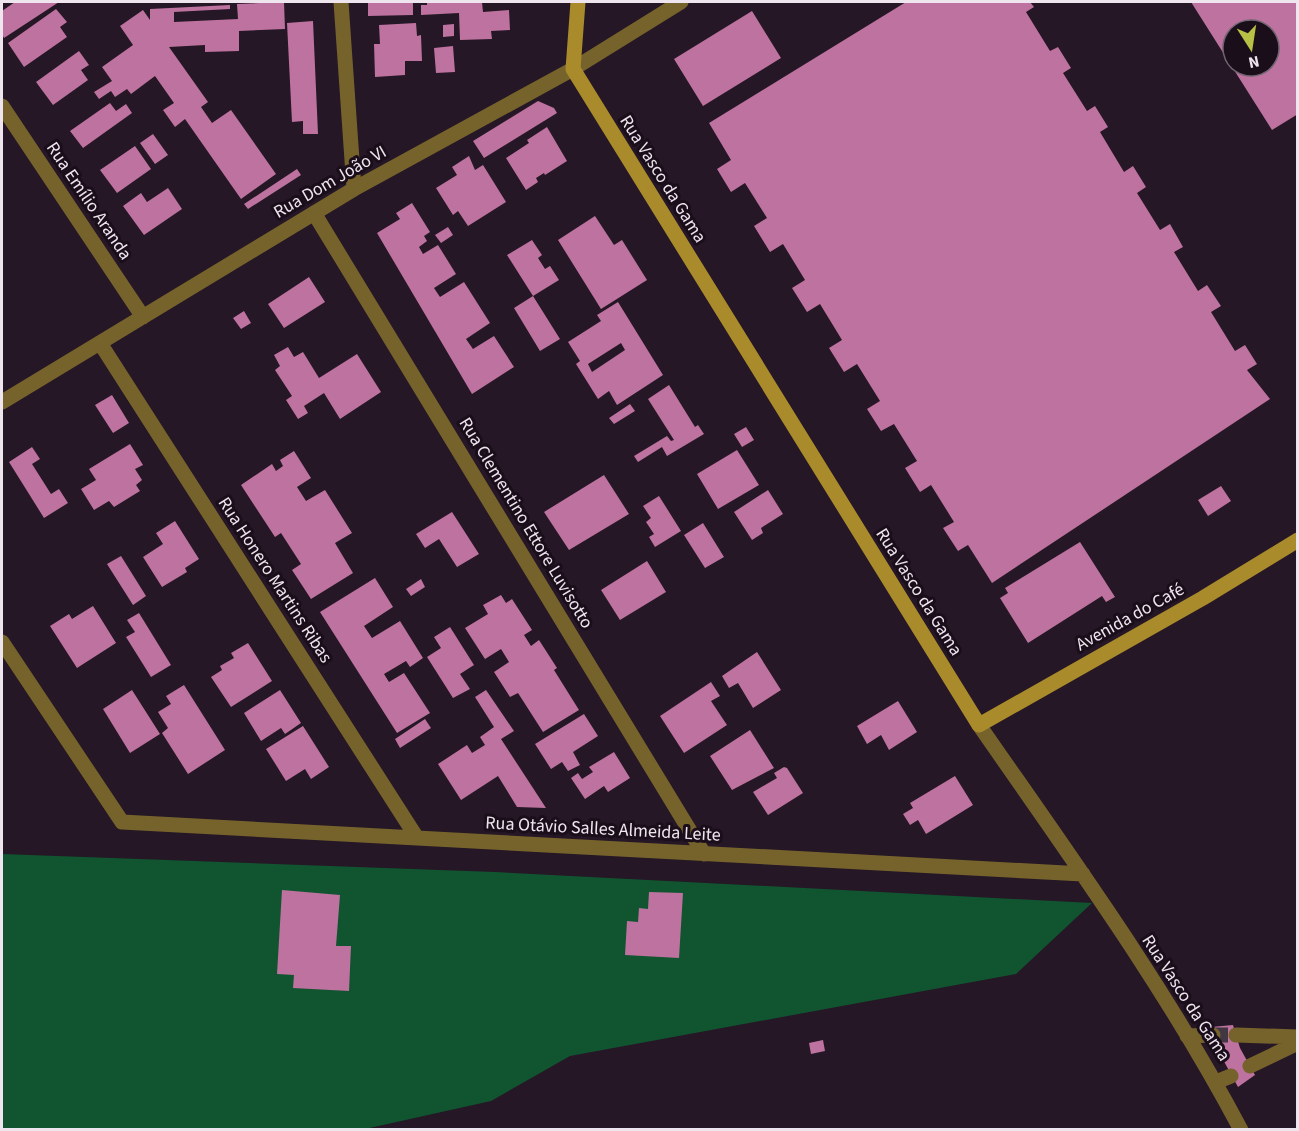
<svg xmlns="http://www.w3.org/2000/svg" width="1299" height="1131" font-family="'Source Sans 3',sans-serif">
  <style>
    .forest { fill: #115430 }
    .building { fill: #be729f; fill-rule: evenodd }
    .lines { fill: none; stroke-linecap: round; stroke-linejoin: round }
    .street-tunnel { stroke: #433643; stroke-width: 15; stroke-dasharray: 15 8; stroke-linecap: butt }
    .street { stroke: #76632c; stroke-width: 15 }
    .secondary { stroke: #aa8b2b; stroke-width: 15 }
    .labels { text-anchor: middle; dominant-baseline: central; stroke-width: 6; stroke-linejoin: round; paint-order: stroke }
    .street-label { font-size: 18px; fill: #efe5ef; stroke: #1b0e1b }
  </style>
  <rect width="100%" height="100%" fill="#251725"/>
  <path class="forest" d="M2,854L495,872L1092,903L1016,974L570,1056L491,1101L365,1129L2,1130Z"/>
  <path class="building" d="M15,2H59L4,38L2,34V11Z
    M284,2L285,29L239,31V51L205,52V45L169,47L208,102L201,107L212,123L231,110L276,174L241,199L185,119L175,127L163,110L174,103L155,76L131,94L127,89L115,97L111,91L99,99L94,92L112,81L102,67L133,45L120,26L143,10L150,20V9L230,5V9L174,12V22L238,19L237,4Z
    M368,2H413V15L368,16Z
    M427,2H482L483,12L509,10L510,30L491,31L492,39L460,40L459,13L421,15V5H427Z
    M906,2H1030L1034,7L1026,12L1050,51L1058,47L1071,68L1063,73L1087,111L1095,106L1108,127L1100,132L1124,172L1133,166L1146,187L1137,193L1160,230L1170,224L1183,247L1174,252L1198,291L1207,285L1221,306L1211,312L1235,351L1245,345L1257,364L1247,370L1270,399L992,583L968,545L958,551L943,528L954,522L931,485L920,492L905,468L917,461L894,424L881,431L867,409L880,401L857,364L844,372L829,348L842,340L820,304L807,312L792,288L805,280L783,244L770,252L754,226L767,218L745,183L731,192L717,169L731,160L709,123Z
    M1191,2H1298V114L1272,130ZM1233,30H1269V66H1233Z
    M56,9L67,22L60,27L67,37L24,67L8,43Z
    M752,11L781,58L703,106L674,59Z
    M313,21L318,134H303V121L292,122L287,23Z
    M416,23L417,36L421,35L422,61H405V75L375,77L374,44H380L379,25Z
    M454,24V36L443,37V25Z
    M453,46L455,72L436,73L434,48Z
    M79,51L89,65L81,70L88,80L53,105L36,82Z
    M538,101L554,108L557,113L484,158L473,141Z
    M110,103L116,111L126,104L132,113L83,148L70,131Z
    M547,127L567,161L545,175L544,173L536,178L538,182L526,190L506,158L529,143L527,140Z
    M153,134L168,155L155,164L140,143Z
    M135,146L151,169L117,193L100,170Z
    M469,156L475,170L483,165L506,202L468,226L458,211L453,215L436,188L457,175L452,167Z
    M297,169L301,175L248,209L244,204Z
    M168,188L182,209L144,235L123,206L141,193L147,202Z
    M412,203L430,232L424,236L427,241L419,247L423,254L438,245L456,274L434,288L440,297L464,282L490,323L466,339L473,349L494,336L514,367L472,394L377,233L400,219L396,213Z
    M595,216L614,245L622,240L647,280L601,309L558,240Z
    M448,227L453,235L441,243L435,235Z
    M532,240L542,255L538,258L545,269L550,266L559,280L533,296L507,255Z
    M309,277L325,302L284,328L268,304Z
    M533,296L560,339L540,351L514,308Z
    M618,302L663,375L617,405L609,391L598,399L576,364L580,361L568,342L601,321L597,315ZM621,343L625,350L592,372L588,364Z
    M244,311L251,323L241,329L233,318Z
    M288,347L294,357L303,352L319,378L357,354L381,392L340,419L324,393L304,406L308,413L298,419L286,400L292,396L275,370L280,366L274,355Z
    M669,385L695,427L698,425L704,434L667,456L662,447L638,462L634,456L667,436L671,441L674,440L648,399Z
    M112,395L129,423L113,433L95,405Z
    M630,404L635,411L614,424L609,418Z
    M746,427L754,440L742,447L734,434Z
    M130,444L143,465L135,469L142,480L136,485L140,491L114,507L109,501L94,510L81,489L96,480L89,469Z
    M32,447L40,459L32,464L51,494L59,489L68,503L44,518L9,462Z
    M737,450L759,485L718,509L697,474Z
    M294,451L311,478L297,487L306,501L325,490L352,533L335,543L353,573L311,599L292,570L301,564L281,533L275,537L241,485L272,464L276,471L283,466L280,460Z
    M604,475L629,514L569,550L544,512Z
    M1221,486L1231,501L1208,516L1198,500Z
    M768,490L783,514L761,528L763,533L752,540L734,512Z
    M659,496L681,531L655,547L649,537L654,534L646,522L651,518L643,506Z
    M452,512L479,554L457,567L439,539L425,548L416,534Z
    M175,521L199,559L185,568L187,572L162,587L143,557L163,544L156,533Z
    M703,523L724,557L705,568L684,535Z
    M1080,542L1115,597L1106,602L1102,596L1028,643L1000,598L1008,593L1005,588Z
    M121,556L146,596L133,605L107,564Z
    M647,561L666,592L620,620L601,590Z
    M375,578L393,607L364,626L372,638L400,621L423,658L410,667L406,661L384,674L389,682L404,673L430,713L397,733L320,612Z
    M421,579L425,587L411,596L406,589Z
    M501,595L506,603L512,599L532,630L524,635L531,646L539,640L557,668L554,670L579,710L543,732L518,693L510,697L494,672L509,662L501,649L485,659L465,628L488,614L483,605Z
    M93,606L116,643L77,668L50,626L69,614L72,619Z
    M139,613L171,665L151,677L126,637L135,632L127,620Z
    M450,627L474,665L460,674L470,689L453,698L427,657L441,648L434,637Z
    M248,643L272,681L231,707L211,677L222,670L220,666L234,658L231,653Z
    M757,652L781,690L753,708L738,683L729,688L722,676Z
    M711,682L720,696L711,701L727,725L684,753L660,716Z
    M184,685L225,750L188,774L162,733L168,728L158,712L171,704L166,696Z
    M132,690L160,734L130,753L103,709Z
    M280,690L301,723L285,734L281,728L261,741L244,713Z
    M486,690L514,731L501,739L546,808L517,807L498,776L461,800L438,764L467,745L472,753L485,745L480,737L494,727L475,697Z
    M898,701L917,732L889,750L881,735L867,744L857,726Z
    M584,714L598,736L573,752L580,765L568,771L562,762L551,769L535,744Z
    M425,719L431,728L400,748L395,739Z
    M303,726L329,767L311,779L305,769L286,781L266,749Z
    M750,730L774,768L732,790L710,756Z
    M614,752L630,778L608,792L604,786L585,799L571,778L578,773L582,779L593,772L589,767Z
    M784,767L787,768L803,793L768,815L753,792L777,778L774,773Z
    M955,776L973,805L926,834L918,820L910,825L903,814L913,808L910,803Z
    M282,890L340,895L336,946H351L349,991L293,988L294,975L277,974Z
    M649,892L683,893L679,958L625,955L627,921L638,922L639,908L648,909Z
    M1233,1025L1240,1048L1255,1075L1238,1087L1215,1045L1211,1027Z
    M823,1040L825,1051L811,1054L809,1043Z"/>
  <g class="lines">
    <path class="street-tunnel" d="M1213,1035H1236"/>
    <path class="street" d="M341,2L354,189
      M2,106L143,317
      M314,213L704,854
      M100,343L417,838
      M2,402L354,189L573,69L681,2
      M2,642L122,822L1083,874
      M979,725C1070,856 1166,988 1241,1130
      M1236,1035L1298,1037
      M1187,1036L1213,1035
      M1250,1066L1298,1043
      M1216,1082L1231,1076"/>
    <path class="secondary" d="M578,2L573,69L979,725L1203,598L1298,540"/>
  </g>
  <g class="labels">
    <g class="street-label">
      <text transform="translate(663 179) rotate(58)">Rua Vasco da Gama</text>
      <text transform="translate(330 182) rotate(-30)">Rua Dom João VI</text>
      <text transform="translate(89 201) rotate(56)">Rua Emílio Aranda</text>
      <text transform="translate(526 523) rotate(59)">Rua Clementino Ettore Luvisotto</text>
      <text transform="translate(275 580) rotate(57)">Rua Honero Martins Ribas</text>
      <text transform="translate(919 592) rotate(58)">Rua Vasco da Gama</text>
      <text transform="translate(1130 617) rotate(-29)">Avenida do Café</text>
      <text transform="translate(603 829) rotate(3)">Rua Otávio Salles Almeida Leite</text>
      <text transform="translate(1186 998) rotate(57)">Rua Vasco da Gama</text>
    </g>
  </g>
  <rect width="1299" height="1131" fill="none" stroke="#efe5ef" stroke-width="6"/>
  <g transform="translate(1251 48) rotate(168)"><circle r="28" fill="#1b0e1b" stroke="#706470" stroke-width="1.5"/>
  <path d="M0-4.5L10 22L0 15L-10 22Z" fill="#b9c046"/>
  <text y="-9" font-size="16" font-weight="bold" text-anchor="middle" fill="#efe5ef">N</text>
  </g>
</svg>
